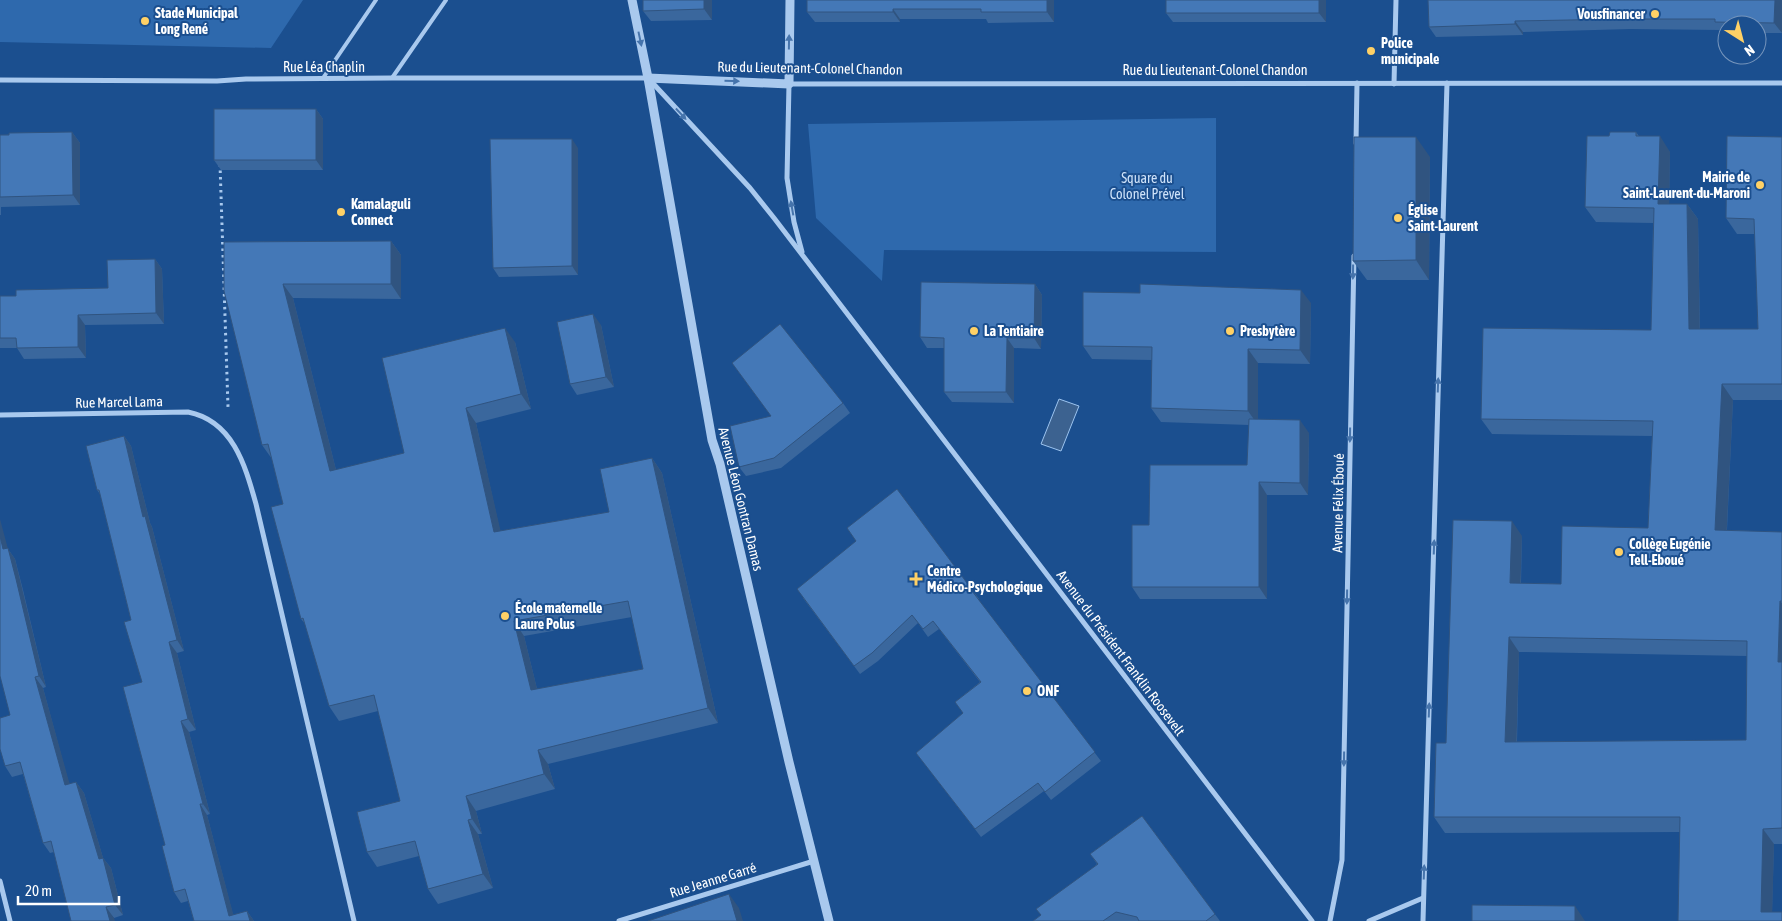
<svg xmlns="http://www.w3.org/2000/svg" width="1782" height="921" viewBox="0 0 1782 921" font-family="'Asap Condensed',sans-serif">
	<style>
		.green { fill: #2e69ad }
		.water { fill: #3c6290; stroke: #9cc4f0 }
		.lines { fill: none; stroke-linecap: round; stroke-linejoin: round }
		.path { stroke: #a9c9ee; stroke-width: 3; stroke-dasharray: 2.5 4; stroke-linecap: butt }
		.service { stroke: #a9c9ee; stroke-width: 4 }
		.minor { stroke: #a9c9ee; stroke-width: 5 }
		.tertiary { stroke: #a9c9ee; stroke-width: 9 }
		.wall { fill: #3a679d; fill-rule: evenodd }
		.shaded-wall { fill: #305480 }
		.building { fill: #4478b7; stroke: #305480; fill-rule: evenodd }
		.oneway { fill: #4674ac }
		.poi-dot { fill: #ffd166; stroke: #1b4f8f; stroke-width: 2 }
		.labels { text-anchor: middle; stroke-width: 4; stroke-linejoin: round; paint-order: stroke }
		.poi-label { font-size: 14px; font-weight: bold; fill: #fff; stroke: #1b4f8f; text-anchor: start }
		.street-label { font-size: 14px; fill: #fff; stroke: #1b4f8f }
		.park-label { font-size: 14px; fill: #cfe3fa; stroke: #1b4f8f }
	</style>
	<rect width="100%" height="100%" fill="#1b4f8f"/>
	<g class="green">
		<polygon points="0,0 303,0 271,48 0,42"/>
		<polygon points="1216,118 1216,252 884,250 882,281 816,218 808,124"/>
	</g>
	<polygon class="water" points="1059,399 1079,406 1061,451 1041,444"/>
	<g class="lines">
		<polyline class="path" points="220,164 228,407"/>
		<g class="service">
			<polyline points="323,78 376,0"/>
			<polyline points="392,78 446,0"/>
		</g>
		<g class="minor">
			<polyline points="0,80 217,81 246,79 392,78 648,78 750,188 774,218 1312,921"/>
			<polyline points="1394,84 1396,0"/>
			<polyline points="1356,143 1357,83"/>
			<polyline points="802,252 794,222 787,178 789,84 1782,83"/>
			<path d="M0,415L188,412C233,421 245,465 256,504L354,921"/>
			<polyline points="0,881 10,921"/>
			<polyline points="619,921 814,861"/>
			<polyline points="1330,921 1342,860 1354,256"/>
			<polyline points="1369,921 1423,898"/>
			<polyline points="1423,921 1447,83"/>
		</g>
		<g class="tertiary">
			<polyline points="632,0 648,78 712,440 720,464 789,762 829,921"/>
			<polyline points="648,78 789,84 790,0"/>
		</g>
	</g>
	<g class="wall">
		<polygon points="712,0 712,20 651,21 643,11"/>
		<polygon points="807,0 1054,0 1054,22 988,23 986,19 900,19 900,22 815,22 807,12"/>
		<polygon points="1166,0 1326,0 1326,22 1173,22 1166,13"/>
		<polygon points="1782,0 1782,33 1757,33 1757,25 1727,25 1727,33 1722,33 1720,30 1630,29 1523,32 1523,35 1436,37 1429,27"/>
		<polygon points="316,109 323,119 323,170 221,170 214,160"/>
		<polygon points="72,132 80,143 80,205 1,207 1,215 0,215 0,135"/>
		<path d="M1636,132L1639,136L1670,152L1669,204H1687L1698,219L1700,329H1758L1755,234H1737L1726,218L1782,137V400H1733L1727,530L1782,532V844H1774L1772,912L1782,921L1680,832L1445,833L1434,817L1446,743L1522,536L1521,583L1561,584L1648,528L1652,436L1492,434L1481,419L1651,330L1653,223L1596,222L1585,207ZM1519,652L1747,656L1746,740L1517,742Z"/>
		<polygon points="578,148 578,275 499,277 493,268"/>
		<polygon points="1430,157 1429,280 1367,280 1353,261"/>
		<path d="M391,241L401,255V299L293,298L336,470L404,453L515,342L531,409L476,423L500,531L609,512L652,458L662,473L718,723L548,764L555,789L476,811L482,834H478L493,888L438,904L428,889L419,856L377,867L367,852L400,801L378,711L339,721L329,706L306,625L301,619L283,504L272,459L262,445L224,242ZM632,617L643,669L537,689L524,636Z"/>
		<polygon points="155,259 162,269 164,324 85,325 86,358 24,359 17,348 0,348 0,296 16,296 108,288"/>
		<polygon points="1035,284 1042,295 1041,349 1014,348 1014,403 952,402 944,392 944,348 927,348 920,337"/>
		<polygon points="1311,303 1310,364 1258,363 1258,419 1309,433 1308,495 1267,495 1267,599 1140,599 1132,587 1149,525 1247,465 1249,425 1161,422 1151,408 1152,360 1092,359 1083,346"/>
		<polygon points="601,325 614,387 577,395 570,384"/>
		<polygon points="732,363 843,403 850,413 781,468 746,476 739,467 771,416"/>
		<polygon points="124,436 131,446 150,523 152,527 184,651 177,653 196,730 189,732 210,814 207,815 233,915 247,911 254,921 194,921 188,901 181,903 174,892 165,845 142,682 131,620 100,494 97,490"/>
		<polygon points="847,528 973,591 979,599 978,600 1101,761 1051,800 1044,791 981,837 916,753 963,713 955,702 980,682 939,629 928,637 918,623 878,661 860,674 803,598 856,541"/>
		<polygon points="8,549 15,559 23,590 46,687 43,688 69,784 76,782 84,793 103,858 111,868 123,915 114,918 54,852 50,853 43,843 23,774 12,777 5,766 10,715"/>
		<polygon points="1142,816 1220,921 1033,921 1041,915 1097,864 1090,854"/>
	</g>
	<g class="shaded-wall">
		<polygon points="704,0 712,0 712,20 704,9"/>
		<polygon points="1047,0 1054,0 1054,22 1047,12"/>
		<polygon points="1319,0 1326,0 1326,22 1319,13"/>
		<polygon points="1775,0 1782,0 1782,33 1774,23"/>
		<polygon points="893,9 900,19 900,22 893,12"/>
		<polygon points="1515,21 1523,32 1523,35 1515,24"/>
		<polygon points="316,109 323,119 323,170 316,160"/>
		<polygon points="72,132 80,143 80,205 73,195"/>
		<polygon points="1660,136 1670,152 1669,220 1658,204"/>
		<polygon points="1416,137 1430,157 1429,280 1416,260"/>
		<polygon points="572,139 578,148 578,275 572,266"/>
		<polygon points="1687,204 1698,219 1700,345 1689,329"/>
		<polygon points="391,241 401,255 401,299 391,284"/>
		<polygon points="155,259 162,269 164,324 156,313"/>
		<polygon points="283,284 293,298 340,486 330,471"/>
		<polygon points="1035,284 1042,295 1041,349 1034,338"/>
		<polygon points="1301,290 1311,303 1310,364 1300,350"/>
		<polygon points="593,314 601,325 614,387 606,377"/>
		<polygon points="78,315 85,325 86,358 78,347"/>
		<polygon points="505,328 515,342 531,409 521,394"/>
		<polygon points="1007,338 1014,348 1014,403 1006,392"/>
		<polygon points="1248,349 1258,363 1258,425 1248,411"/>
		<polygon points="1722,384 1733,400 1726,545 1715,530"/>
		<polygon points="466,408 476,423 504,546 494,532"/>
		<polygon points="1300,420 1309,433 1308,495 1300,483"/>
		<polygon points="124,436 131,446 150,523 152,527 184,651 177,640 143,517"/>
		<polygon points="652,458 662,473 718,723 708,708"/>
		<polygon points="1259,482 1267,495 1267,599 1259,587"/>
		<polygon points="0,519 8,549 15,559 46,687 39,676 3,549 0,536"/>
		<polygon points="1512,521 1522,536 1520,598 1510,583"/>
		<polygon points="1780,601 1782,603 1782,668 1778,662"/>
		<polygon points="514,621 524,636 541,705 531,690"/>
		<polygon points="1509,637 1519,652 1516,758 1505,742"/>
		<polygon points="169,642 177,653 196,730 188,719"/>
		<polygon points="35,677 43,688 73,796 65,785"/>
		<polygon points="181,721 189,732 210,814 203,804"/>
		<polygon points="538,750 548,764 555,789 544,774"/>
		<polygon points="76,782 84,793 106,868 103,858 111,868 123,915 115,905 99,859"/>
		<polygon points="466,796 476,811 482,834 472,819"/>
		<polygon points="200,804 207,815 235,921 229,916"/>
		<polygon points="468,820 478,834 493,888 483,874"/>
		<polygon points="1763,829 1774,844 1772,921 1761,912"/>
		<polygon points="729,894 739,908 743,921 737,921"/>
		<polygon points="1575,906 1585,921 1575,921"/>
		<polygon points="106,907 114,918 115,921 110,921"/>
		<polygon points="247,911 254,921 250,921"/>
	</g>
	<g class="building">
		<polygon points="643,0 704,0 704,9 643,11"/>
		<polygon points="807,0 1047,0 1047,12 981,12 981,9 893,9 893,12 807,12"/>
		<rect x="1166" y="0" width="153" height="13"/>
		<polygon points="1428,0 1775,0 1774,23 1715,22 1715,19 1623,19 1515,21 1515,24 1429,27"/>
		<rect x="214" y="109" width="102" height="51"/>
		<polygon points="72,132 73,195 0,197 0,135 9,135 9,133"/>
		<path d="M1610,132H1636V136H1660L1658,204H1687L1689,329H1758L1754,219L1726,218L1727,136L1782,137V384H1722L1715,530L1782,532V601H1780L1778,662H1782V828L1763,829L1761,912H1782V921H1678L1680,817H1434L1436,743H1446L1453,520L1512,521L1510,583L1561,584L1562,526L1648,528L1653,421L1481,419L1483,328L1651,330L1654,208L1585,207L1587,136H1609ZM1509,637L1747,641L1746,740L1505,742Z"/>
		<polygon points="1354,137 1416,137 1416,260 1353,261"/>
		<polygon points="490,139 572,139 572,266 493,268"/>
		<path d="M391,241V284H283L330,471L404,453L382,358L505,328L521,394L466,408L494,532L609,512L600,469L652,458L708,708L538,750L544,774L466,796L472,819L468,820L483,874L428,889L415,841L367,852L357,812L400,801L374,695L329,706L303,618L301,619L271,507L283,504L268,444L262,445L224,291V242ZM628,601L643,669L531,690L514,621Z"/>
		<polygon points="155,259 156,313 78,315 78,347 17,348 16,338 0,338 0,296 16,296 16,290 108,288 107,260"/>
		<polygon points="921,282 1035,284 1034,338 1007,338 1006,392 944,392 944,338 920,337"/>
		<polygon points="1140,284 1301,290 1300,350 1248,349 1248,411 1151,408 1152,347 1083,346 1083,292 1140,293"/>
		<polygon points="593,314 606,377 570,384 557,322"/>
		<polygon points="780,324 843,403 774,458 739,467 730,426 771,416 732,363"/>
		<polygon points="1249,419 1300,420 1300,483 1259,482 1259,587 1132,587 1132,525 1149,525 1150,465 1247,465"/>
		<polygon points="124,436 143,517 145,516 177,640 169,642 188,719 181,721 203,804 200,804 229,916 247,911 250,921 194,921 185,889 174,892 162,846 165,845 123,687 142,682 124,622 131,620 99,490 97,490 86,446"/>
		<polygon points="897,489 973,591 972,591 1095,752 1045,792 1038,783 975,829 916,753 963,713 955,702 981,682 933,621 923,629 912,615 872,653 854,666 797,589 856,541 847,528"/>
		<polygon points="0,536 3,549 8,548 16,579 39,676 35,677 65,785 76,782 99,859 103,858 115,905 106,907 110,921 71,921 51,841 43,843 20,762 5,766 0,749 0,718 10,715 0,676"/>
		<polygon points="1142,816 1215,914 1206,921 1139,921 1137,917 1116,912 1103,921 1033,921 1041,915 1036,909 1098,864 1090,854"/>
		<polygon points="729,894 737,921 648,921"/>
		<polygon points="1472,905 1575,906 1575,921 1472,921"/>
	</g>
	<defs><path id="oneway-solid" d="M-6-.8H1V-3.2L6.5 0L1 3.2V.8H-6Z" transform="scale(1.25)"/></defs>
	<g class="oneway">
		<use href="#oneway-solid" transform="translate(640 39) rotate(78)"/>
		<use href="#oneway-solid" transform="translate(789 42) rotate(-89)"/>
		<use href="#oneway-solid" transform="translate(732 81) rotate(2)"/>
		<use href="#oneway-solid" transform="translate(681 114) rotate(47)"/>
		<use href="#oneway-solid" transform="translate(792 208) rotate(-100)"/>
		<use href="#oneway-solid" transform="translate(1353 272) rotate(91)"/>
		<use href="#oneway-solid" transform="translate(1438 385) rotate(-88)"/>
		<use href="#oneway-solid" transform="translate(1350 435) rotate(91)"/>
		<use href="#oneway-solid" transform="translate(1434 547) rotate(-88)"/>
		<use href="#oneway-solid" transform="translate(1347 597) rotate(91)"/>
		<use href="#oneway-solid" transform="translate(1429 710) rotate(-88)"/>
		<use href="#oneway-solid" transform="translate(1344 759) rotate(91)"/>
		<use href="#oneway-solid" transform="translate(1424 872) rotate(-88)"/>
	</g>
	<g class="poi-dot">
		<circle cx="1655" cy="14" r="5"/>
		<circle cx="145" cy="21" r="5"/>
		<circle cx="1371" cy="51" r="5"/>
		<circle cx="1760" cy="185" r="5"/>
		<circle cx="341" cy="212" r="5"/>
		<circle cx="1398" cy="218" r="5"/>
		<circle cx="974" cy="331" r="5"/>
		<circle cx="1230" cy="331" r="5"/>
		<circle cx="1619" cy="552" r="5"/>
		<path d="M913.5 571.5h5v5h5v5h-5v5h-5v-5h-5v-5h5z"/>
		<circle cx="505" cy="616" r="5"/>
		<circle cx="1027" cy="691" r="5"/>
	</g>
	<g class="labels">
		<g class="poi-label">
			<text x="155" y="18">Stade Municipal<tspan x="155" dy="16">Long René</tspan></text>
			<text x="1645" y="19" text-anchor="end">Vousfinancer</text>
			<text x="1381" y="48">Police<tspan x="1381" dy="16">municipale</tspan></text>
			<text x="1750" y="182" text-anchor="end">Mairie de<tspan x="1750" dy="16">Saint-Laurent-du-Maroni</tspan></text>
			<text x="351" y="209">Kamalaguli<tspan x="351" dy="16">Connect</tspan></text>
			<text x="1408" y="215">Église<tspan x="1408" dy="16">Saint-Laurent</tspan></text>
			<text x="984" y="336">La Tentiaire</text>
			<text x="1240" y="336">Presbytère</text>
			<text x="1629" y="549">Collège Eugénie<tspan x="1629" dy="16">Tell-Eboué</tspan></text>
			<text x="927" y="576">Centre<tspan x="927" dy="16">Médico-Psychologique</tspan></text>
			<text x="515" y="613">École maternelle<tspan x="515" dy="16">Laure Polus</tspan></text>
			<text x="1037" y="696">ONF</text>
		</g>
		<g class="street-label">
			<text x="324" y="72">Rue Léa Chaplin</text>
			<text transform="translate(810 68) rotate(1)" y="5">Rue du Lieutenant-Colonel Chandon</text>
			<text x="1215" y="75">Rue du Lieutenant-Colonel Chandon</text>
			<text transform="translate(119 402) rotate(-1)" y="5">Rue Marcel Lama</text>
			<text transform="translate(741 499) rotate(76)" y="5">Avenue Léon Gontran Damas</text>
			<text transform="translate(1338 503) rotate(-89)" y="5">Avenue Félix Éboué</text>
			<text transform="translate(1121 653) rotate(53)" y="5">Avenue du Président Franklin Roosevelt</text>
			<text transform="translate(713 880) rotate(-17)" y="5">Rue Jeanne Garré</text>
		</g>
		<g class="park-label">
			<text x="1147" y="183">Square du<tspan x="1147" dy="16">Colonel Prével</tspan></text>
		</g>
	</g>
	<g transform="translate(1742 40) rotate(144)"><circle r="24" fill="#1b4f8f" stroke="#7695bc"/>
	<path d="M0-4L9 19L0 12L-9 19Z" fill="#ffd166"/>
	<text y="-8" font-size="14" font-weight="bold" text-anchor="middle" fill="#ffffff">N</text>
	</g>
	<path d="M18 896v8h101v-8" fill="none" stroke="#ffffff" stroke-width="2.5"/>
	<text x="25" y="896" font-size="15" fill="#ffffff" stroke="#1b4f8f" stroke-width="4" paint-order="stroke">20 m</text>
</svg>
